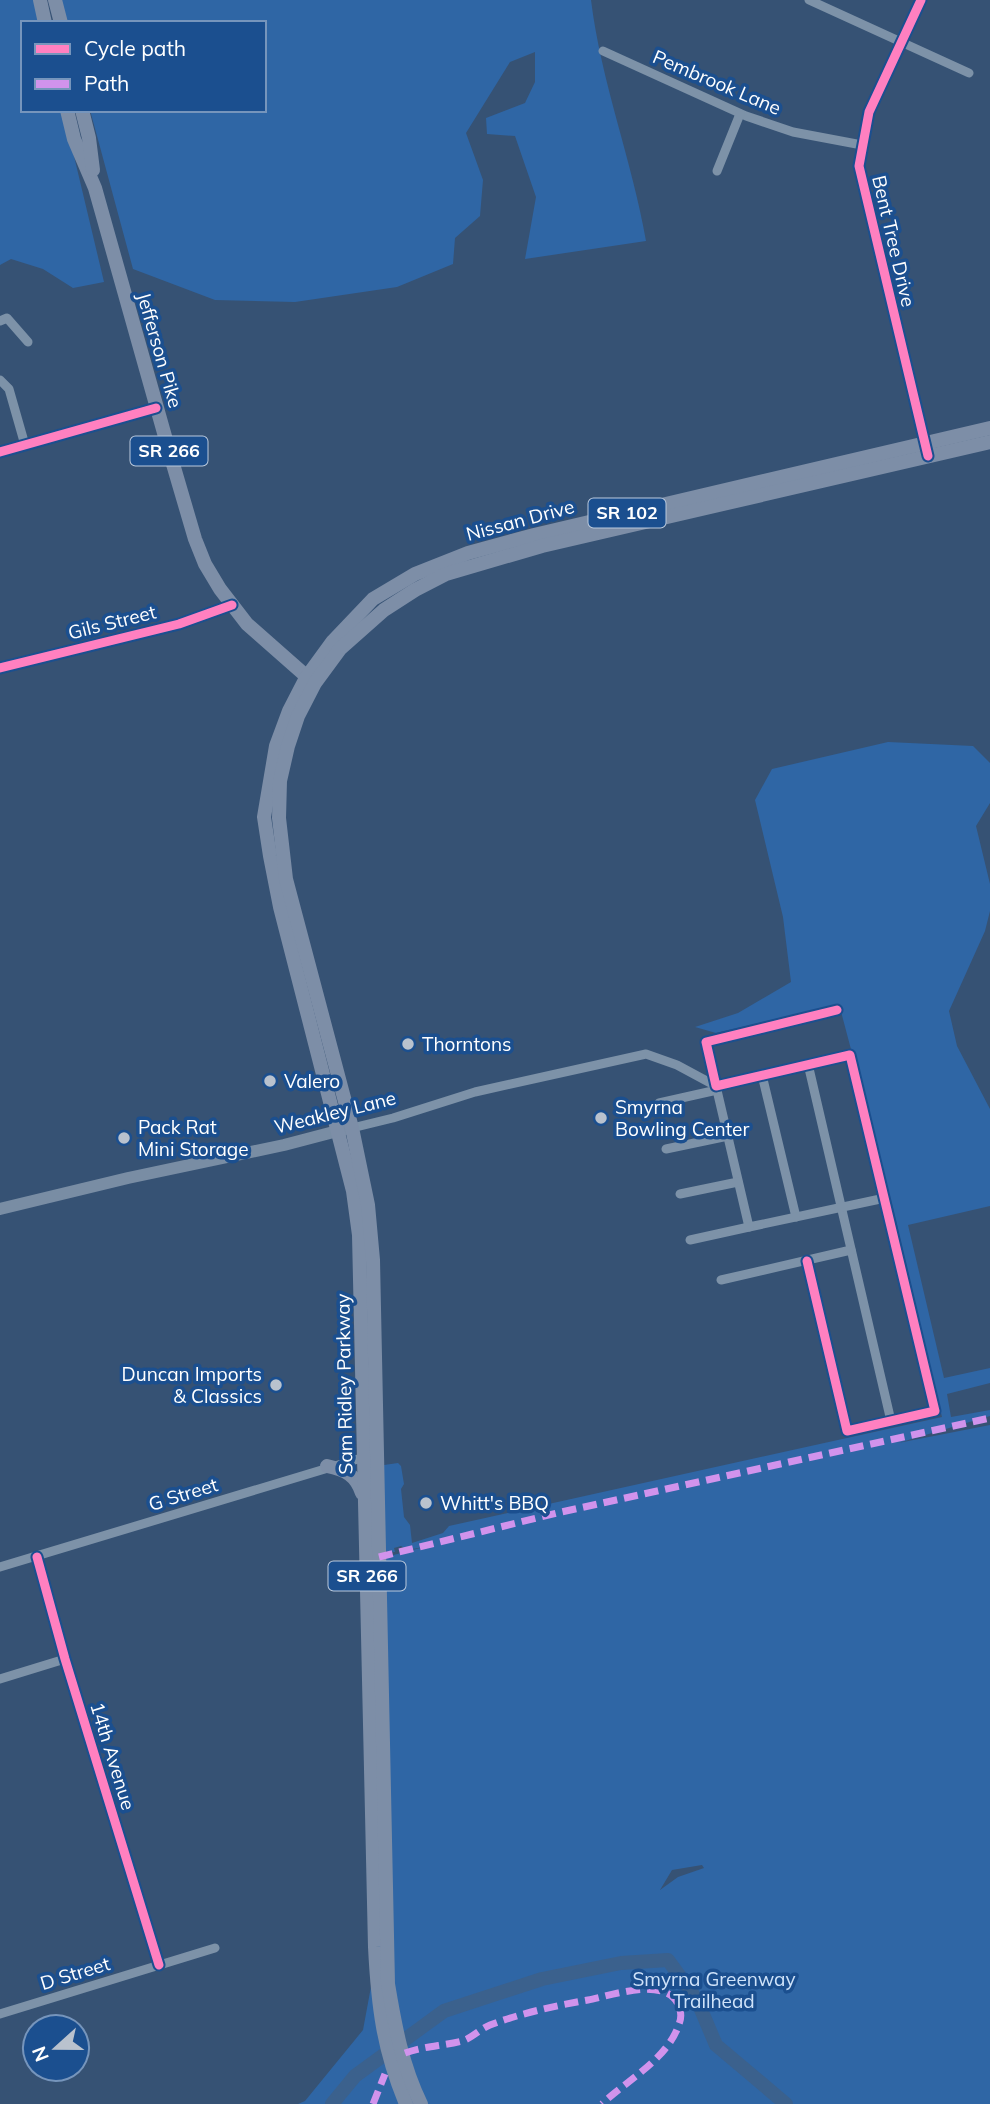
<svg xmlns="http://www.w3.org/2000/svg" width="990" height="2104" viewBox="0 0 990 2104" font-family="Mulish,sans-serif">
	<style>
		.green { fill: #2f66a5; fill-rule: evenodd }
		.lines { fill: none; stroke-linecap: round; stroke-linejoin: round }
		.river { stroke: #3b618d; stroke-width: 14 }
		.minor { stroke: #7d92a8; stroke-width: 9 }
		.secondary { stroke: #798da4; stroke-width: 12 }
		.primary { stroke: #7d8ea7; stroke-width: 14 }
		.quiet { stroke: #d193ec; stroke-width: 7; stroke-dasharray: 14 7; stroke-linecap: butt }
		.cycleway-casing { stroke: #1b4f8f; stroke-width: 13 }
		.cycleway { stroke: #ff80c0; stroke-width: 9 }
		.poi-dot { fill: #b9c2ce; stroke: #1b4f8f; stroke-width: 2.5 }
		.labels { text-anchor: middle; stroke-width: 7; stroke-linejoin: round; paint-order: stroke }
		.shield { fill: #1b4f8f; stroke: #bbcadd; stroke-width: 2 }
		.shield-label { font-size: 18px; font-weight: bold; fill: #fff }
		.street-label { font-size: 19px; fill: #fff; stroke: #1b4f8f }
		.poi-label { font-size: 19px; fill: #fff; stroke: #1b4f8f; text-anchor: start }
		.park-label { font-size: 19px; fill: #cfe3fa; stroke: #1b4f8f }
	</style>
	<rect width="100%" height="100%" fill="#365274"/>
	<g class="green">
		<polygon points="0,0 37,0 43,23 23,23 23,110 63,110 104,282 73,288 43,269 11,259 0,265"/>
		<path d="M61,0H591C601,82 632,160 646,241L525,259L536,197L515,136L487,134L486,118L525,103L535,82V52L510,62L466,133L483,180L480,216L455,238L453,264L397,287L295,302L215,300L133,269L90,110H264V23H67Z"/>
		<path d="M888,742L973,746L990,763V803L976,826L990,884V911L985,931L949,1011L957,1046L990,1109V1206L908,1225L944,1378L990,1368V1383L947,1394L951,1417L990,1410V1416L898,1443L990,1425V2104H298L305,2101L363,2030L380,1938L382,1558L424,1547L407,1550L401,1546L394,1548L395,1552L383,1551L384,1465L398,1463L401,1466L404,1484L401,1489L404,1517L410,1525L412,1543L443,1533L449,1526L942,1417L893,1208L839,1004L716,1033L695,1027L738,1013L791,982L783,917L755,800L772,769ZM702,1865L704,1868L678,1877L660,1890L672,1870Z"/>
	</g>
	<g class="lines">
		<polyline class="river" points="332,2104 355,2076 444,2011 542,1979 621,1963 668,1960 697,2000 716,2045 786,2104"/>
		<g class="minor">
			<polyline points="809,0 969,73"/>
			<polyline points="921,0 869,112 859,166 926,448"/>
			<polyline points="603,51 746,116 793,132 862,145"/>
			<polyline points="717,171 740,114"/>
			<polyline points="0,321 7,318 28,342"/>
			<polyline points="0,380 9,389 25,445"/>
			<polyline points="0,452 156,408"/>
			<polyline points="0,668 179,624 232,605"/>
			<polyline points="808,1064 891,1421"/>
			<polyline points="762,1075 796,1217"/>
			<polyline points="659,1103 717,1090"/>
			<polyline points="352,1128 393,1118 475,1092 646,1054 677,1065 716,1086 749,1227 885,1198"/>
			<polyline points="666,1149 728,1136"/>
			<polyline points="680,1194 738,1182"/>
			<polyline points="690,1240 749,1227"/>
			<polyline points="807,1261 847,1431 935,1411 850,1055 716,1086 706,1042 837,1010"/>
			<polyline points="721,1280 851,1250"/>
			<polyline points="37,1557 65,1659 159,1965"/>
			<polyline points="0,1567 368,1456"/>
			<polyline points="0,1679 65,1659"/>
			<polyline points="0,2014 215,1948"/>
		</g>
		<polyline class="secondary" points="0,1209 128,1178 284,1145 345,1129"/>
		<g class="primary">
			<polyline points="40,0 45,23"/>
			<polyline points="55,0 61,23"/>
			<polyline points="67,110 74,139 95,188 168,447 195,539 205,564 220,589 247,624 314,683"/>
			<polyline points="82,110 89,138 93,170"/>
			<path d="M327,1466C346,1470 356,1475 362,1493"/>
			<path d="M406,2104C383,2049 378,2006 375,1947L359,1235L353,1191L280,907L270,856L264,817L276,746L289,711L306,678L333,641L373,599L415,574L468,553L534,535L990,428"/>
			<path d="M421,2104C402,2065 395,2026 388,1984L373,1260L368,1205L352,1128L286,879L279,818L280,781L288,746L298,716L315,683L340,649L384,610L415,590L446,574L542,546L990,442"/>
		</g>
		<g class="quiet">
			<polyline points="379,1557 557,1513 990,1418"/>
			<path d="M405,2053C424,2046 443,2046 462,2041C472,2038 480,2029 490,2025C522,2013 554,2006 588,2000C610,1996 664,1976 678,2004C681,2011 682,2017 679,2024C668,2059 627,2080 602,2104"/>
			<polyline points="373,2104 385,2074"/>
		</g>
		<defs>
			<g id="cycleway">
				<polyline points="921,0 869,112 859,166 928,456"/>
				<polyline points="0,452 156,408"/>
				<polyline points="0,668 179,624 232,605"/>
				<polyline points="807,1261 847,1431 935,1411 850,1055 716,1086 706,1042 837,1010"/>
				<polyline points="37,1557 65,1659 159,1965"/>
			</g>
		</defs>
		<use href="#cycleway" class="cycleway-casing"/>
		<use href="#cycleway" class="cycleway"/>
	</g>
	<g class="poi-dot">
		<circle cx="408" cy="1044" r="7"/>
		<circle cx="270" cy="1081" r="7"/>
		<circle cx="601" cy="1118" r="7"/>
		<circle cx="124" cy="1138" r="7"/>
		<circle cx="276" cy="1385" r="7"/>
		<circle cx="426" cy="1503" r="7"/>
	</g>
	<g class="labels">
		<g class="shield">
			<rect x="130.5" y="436.5" width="77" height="29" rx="5"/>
			<rect x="588.5" y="498.5" width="77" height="29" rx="5"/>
			<rect x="328.5" y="1561.5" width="77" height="29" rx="5"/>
		</g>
		<g class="shield-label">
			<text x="169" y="457">SR 266</text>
			<text x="627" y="519">SR 102</text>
			<text x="367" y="1582">SR 266</text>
		</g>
		<g class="street-label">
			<text transform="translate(717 82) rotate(23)" y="7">Pembrook Lane</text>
			<text transform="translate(894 241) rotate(77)" y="7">Bent Tree Drive</text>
			<text transform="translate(160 350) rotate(74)" y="7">Jefferson Pike</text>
			<text transform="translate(520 520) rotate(-15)" y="7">Nissan Drive</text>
			<text transform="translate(112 622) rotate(-14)" y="7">Gils Street</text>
			<text transform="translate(335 1112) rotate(-14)" y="7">Weakley Lane</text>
			<text transform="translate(344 1384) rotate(-91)" y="7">Sam Ridley Parkway</text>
			<text transform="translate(183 1494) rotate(-17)" y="7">G Street</text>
			<text transform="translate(113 1756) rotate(73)" y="7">14th Avenue</text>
			<text transform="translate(75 1973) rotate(-17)" y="7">D Street</text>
		</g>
		<g class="poi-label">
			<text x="422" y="1051">Thorntons</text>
			<text x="284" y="1088">Valero</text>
			<text x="615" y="1114">Smyrna<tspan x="615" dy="22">Bowling Center</tspan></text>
			<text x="138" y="1134">Pack Rat<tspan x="138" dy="22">Mini Storage</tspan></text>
			<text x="262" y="1381" text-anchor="end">Duncan Imports<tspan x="262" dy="22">&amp; Classics</tspan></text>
			<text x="440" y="1510">Whitt's BBQ</text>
		</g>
		<g class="park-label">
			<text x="714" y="1986">Smyrna Greenway<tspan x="714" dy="22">Trailhead</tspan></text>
		</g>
	</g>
	<rect x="21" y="21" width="245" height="91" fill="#1b4f8f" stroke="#7695bc" stroke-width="2"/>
	<rect x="35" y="44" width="35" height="10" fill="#ff80c0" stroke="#7695bc" stroke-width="2"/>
	<text x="84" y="56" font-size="21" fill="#ffffff">Cycle path</text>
	<rect x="35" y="79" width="35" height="10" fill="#d193ec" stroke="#7695bc" stroke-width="2"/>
	<text x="84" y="91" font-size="21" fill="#ffffff">Path</text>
	<g transform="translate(56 2048) rotate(249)"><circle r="33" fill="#1b4f8f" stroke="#7695bc" stroke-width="2"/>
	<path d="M0-5L12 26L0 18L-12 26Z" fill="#b9c2ce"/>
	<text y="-10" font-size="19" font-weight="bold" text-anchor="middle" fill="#ffffff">N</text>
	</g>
</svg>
